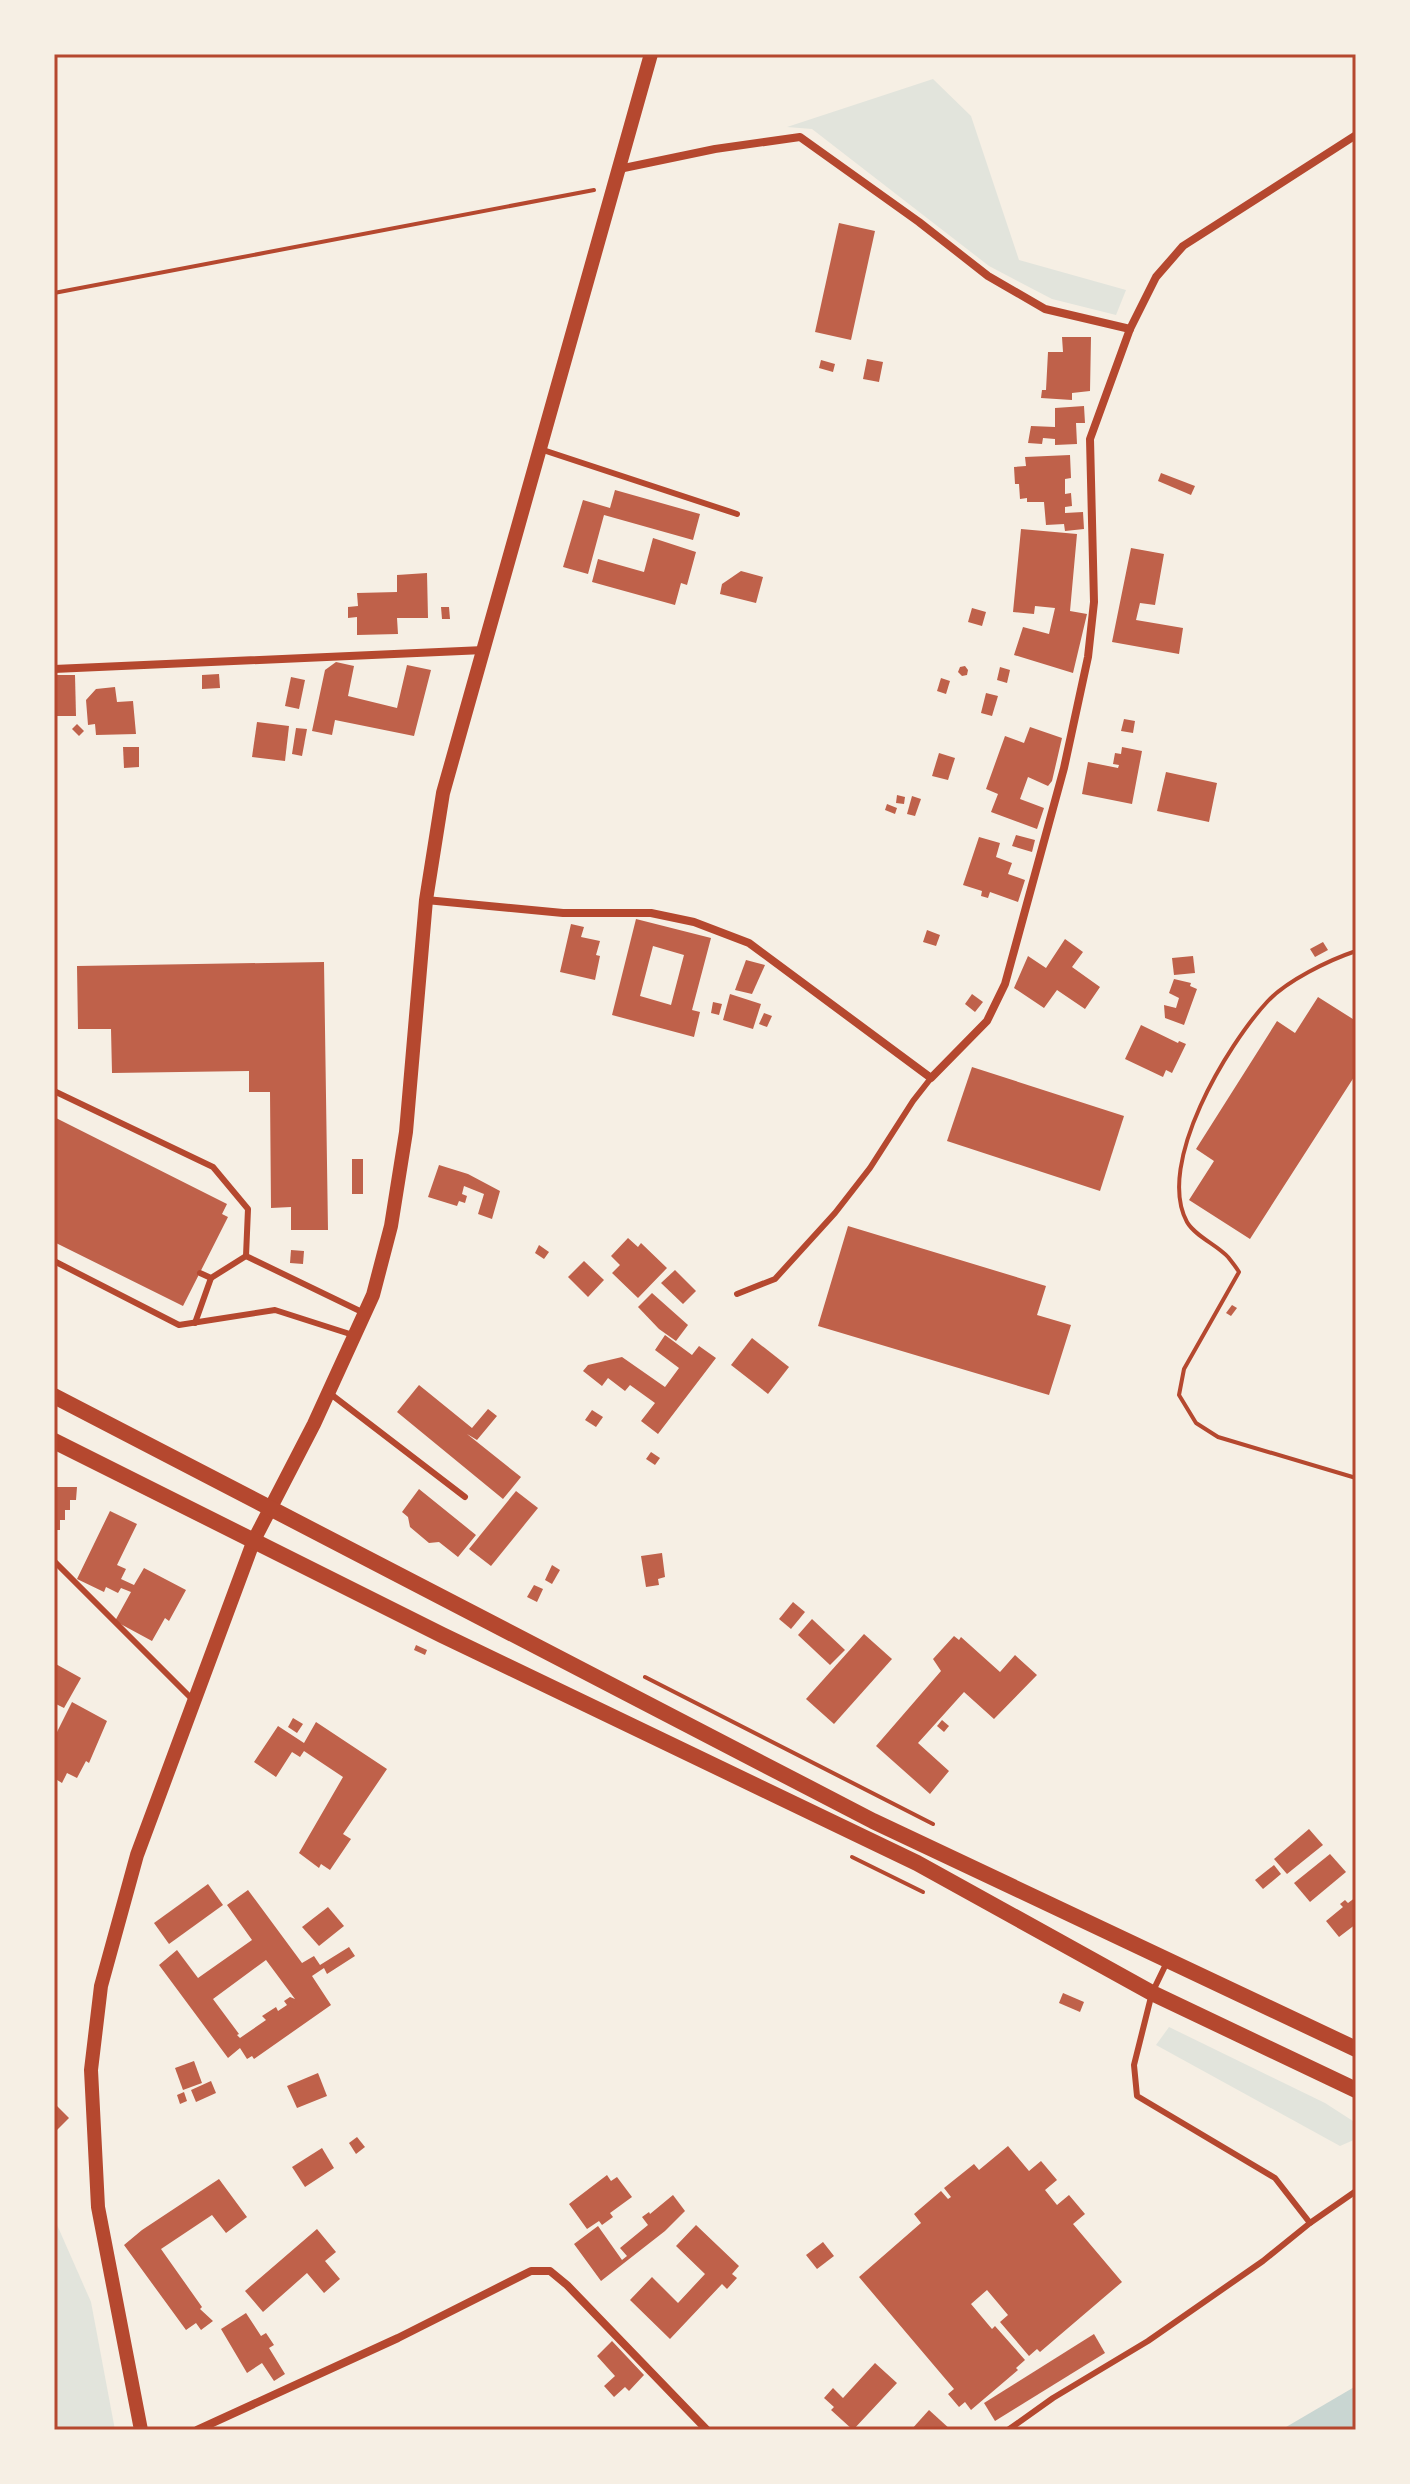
<svg xmlns="http://www.w3.org/2000/svg" width="1410" height="2484" viewBox="0 0 1410 2484" font-family="'Space Grotesk',sans-serif">
	<style>
		.green { fill: #e2e4dc }
		.water { fill: #c9d6d2 }
		.building { fill: #bf614a; fill-rule: evenodd }
		.lines { fill: none; stroke-linecap: round; stroke-linejoin: round }
		.path { stroke: #b5482f; stroke-width: 4 }
		.service { stroke: #b5482f; stroke-width: 6 }
		.minor { stroke: #b5482f; stroke-width: 8 }
		.tertiary { stroke: #b5482f; stroke-width: 14 }
		.secondary { stroke: #b5482f; stroke-width: 16 }
		.neatline { fill: none; stroke: #b5482f; stroke-width: 3 }
	</style>
	<rect width="100%" height="100%" fill="#f6efe4"/>
	<g class="green">
		<polygon points="933,79 971,116 1019,260 1126,290 1116,315 1052,299 989,266 812,129 787,127"/>
		<polygon points="1169,2027 1325,2103 1356,2123 1356,2139 1340,2146 1156,2045"/>
		<polygon points="54,2218 91,2302 115,2430 54,2430"/>
	</g>
	<polygon class="water" points="1356,2386 1356,2430 1281,2430"/>
	<g class="building">
		<polygon points="839,223 875,231 851,340 815,332"/>
		<polygon points="1062,337 1091,337 1090,391 1072,393 1072,400 1041,398 1042,390 1046,390 1048,352 1063,352"/>
		<polygon points="867,359 883,362 879,382 863,379"/>
		<polygon points="821,360 835,364 833,372 819,368"/>
		<polygon points="1084,406 1085,423 1076,423 1077,444 1055,445 1055,439 1043,438 1042,444 1028,443 1031,426 1055,427 1055,408"/>
		<polygon points="1070,455 1071,478 1065,479 1065,494 1071,493 1072,506 1065,507 1065,513 1083,512 1084,529 1065,531 1064,524 1046,525 1044,502 1027,502 1027,498 1020,499 1019,484 1015,484 1014,467 1026,466 1025,457"/>
		<polygon points="1161,473 1195,486 1191,495 1158,481"/>
		<polygon points="615,490 700,514 693,540 604,515 588,574 563,567 583,500 610,508"/>
		<polygon points="1021,529 1077,534 1070,611 1087,614 1073,673 1014,655 1023,627 1049,634 1055,608 1035,606 1034,614 1013,612"/>
		<polygon points="653,538 696,552 687,585 681,583 675,605 592,582 598,559 644,572"/>
		<polygon points="1131,548 1164,554 1155,605 1140,603 1136,620 1183,628 1179,654 1112,642"/>
		<polygon points="741,571 763,577 756,603 720,594 722,584"/>
		<polygon points="427,573 428,618 397,618 398,634 357,635 357,617 348,618 348,607 358,606 357,593 397,592 397,575"/>
		<polygon points="441,607 449,607 450,619 442,619"/>
		<polygon points="972,608 986,612 982,626 968,622"/>
		<polygon points="336,662 354,666 348,696 397,708 407,665 431,670 414,736 335,720 332,735 312,731 325,670"/>
		<polygon points="965,666 968,670 967,675 962,676 958,672 960,667"/>
		<polygon points="1000,667 1010,670 1007,683 997,680"/>
		<polygon points="219,674 220,688 202,689 202,675"/>
		<polygon points="54,675 75,675 76,716 54,716"/>
		<polygon points="291,677 305,680 299,709 285,706"/>
		<polygon points="941,678 950,681 946,694 937,691"/>
		<polygon points="115,687 117,702 133,701 136,734 96,735 95,724 88,725 86,700 96,689"/>
		<polygon points="986,693 998,696 992,716 981,713"/>
		<polygon points="1124,719 1135,721 1133,733 1121,731"/>
		<polygon points="257,722 289,726 285,761 252,757"/>
		<polygon points="77,724 84,731 79,736 72,729"/>
		<polygon points="1030,727 1062,738 1052,781 1048,786 1028,777 1020,799 1044,808 1037,829 991,812 998,794 986,789 1005,736 1024,743"/>
		<polygon points="296,728 307,729 302,756 292,754"/>
		<polygon points="123,747 139,747 139,767 124,768"/>
		<polygon points="1122,747 1142,751 1132,804 1082,794 1088,762 1118,768 1119,765 1113,764 1115,753 1121,754"/>
		<polygon points="939,753 955,758 948,780 932,776"/>
		<polygon points="1166,772 1217,783 1209,822 1157,811"/>
		<polygon points="897,795 905,797 904,804 896,803"/>
		<polygon points="912,796 921,799 915,816 907,814"/>
		<polygon points="887,804 897,808 895,814 885,810"/>
		<polygon points="1016,835 1035,840 1032,852 1012,846"/>
		<polygon points="979,837 1000,843 996,857 1012,863 1008,874 1025,880 1018,902 990,892 988,898 981,896 982,891 963,885"/>
		<path d="M636,919L711,938L692,1010L700,1012L694,1037L612,1015ZM653,946L684,955L671,1005L640,996Z"/>
		<polygon points="571,924 584,927 581,937 600,941 596,955 600,956 595,980 560,972"/>
		<polygon points="927,930 940,935 936,946 923,942"/>
		<polygon points="1065,939 1083,952 1072,967 1100,987 1085,1009 1057,990 1044,1008 1014,988 1028,956 1046,968"/>
		<polygon points="1323,942 1328,950 1315,957 1310,949"/>
		<polygon points="1193,956 1195,973 1174,975 1172,958"/>
		<polygon points="746,960 765,965 752,994 735,990"/>
		<polygon points="324,962 328,1230 291,1230 291,1207 271,1208 270,1092 249,1092 249,1071 112,1073 111,1029 78,1029 77,966"/>
		<polygon points="1174,979 1191,983 1190,986 1197,989 1184,1025 1165,1018 1164,1005 1176,1008 1179,998 1169,993"/>
		<polygon points="730,994 761,1004 753,1029 723,1020"/>
		<polygon points="972,994 983,1002 975,1012 965,1004"/>
		<polygon points="1318,997 1356,1021 1356,1074 1250,1239 1189,1200 1214,1161 1196,1149 1277,1021 1295,1033"/>
		<polygon points="713,1002 722,1004 719,1015 711,1013"/>
		<polygon points="764,1013 772,1016 767,1027 759,1024"/>
		<polygon points="1141,1025 1178,1043 1179,1041 1186,1044 1172,1073 1166,1070 1163,1077 1125,1059"/>
		<polygon points="972,1067 1124,1116 1100,1191 947,1141"/>
		<polygon points="54,1117 227,1204 222,1214 228,1217 183,1306 54,1242"/>
		<rect x="352" y="1159" width="11" height="35"/>
		<polygon points="439,1165 468,1174 500,1191 492,1219 478,1214 484,1194 464,1186 462,1194 467,1196 465,1203 459,1201 457,1206 428,1197"/>
		<polygon points="848,1226 1046,1286 1037,1315 1071,1325 1049,1395 818,1326"/>
		<polygon points="628,1238 638,1247 641,1243 667,1268 638,1298 612,1273 620,1265 611,1256"/>
		<polygon points="539,1245 549,1252 544,1259 535,1253"/>
		<polygon points="291,1250 304,1251 303,1264 290,1263"/>
		<polygon points="584,1261 604,1280 588,1297 568,1277"/>
		<polygon points="675,1270 696,1291 683,1304 661,1283"/>
		<polygon points="652,1293 688,1325 676,1341 659,1329 638,1307"/>
		<polygon points="1232,1305 1237,1308 1231,1316 1226,1313"/>
		<polygon points="665,1335 692,1355 699,1346 716,1358 658,1434 641,1421 655,1403 630,1385 625,1391 608,1378 602,1386 583,1371 588,1365 622,1357 665,1387 679,1368 655,1350"/>
		<polygon points="752,1338 789,1367 768,1394 731,1365"/>
		<polygon points="419,1385 472,1428 488,1409 497,1416 477,1440 467,1434 521,1477 503,1499 397,1412"/>
		<polygon points="592,1410 603,1417 596,1427 585,1420"/>
		<polygon points="651,1452 660,1458 655,1465 646,1459"/>
		<polygon points="57,1487 77,1487 76,1500 70,1500 70,1510 65,1510 65,1520 60,1520 60,1530 54,1530 54,1496 57,1496"/>
		<polygon points="419,1489 476,1535 458,1557 439,1542 429,1543 410,1527 408,1517 402,1512"/>
		<polygon points="516,1491 538,1508 491,1566 469,1549"/>
		<polygon points="110,1511 137,1524 117,1565 126,1569 121,1579 134,1585 144,1568 186,1590 169,1621 165,1618 152,1641 115,1621 131,1592 121,1588 118,1593 106,1587 104,1592 77,1579"/>
		<polygon points="662,1553 665,1577 658,1579 659,1585 646,1587 641,1556"/>
		<polygon points="552,1565 560,1570 552,1584 545,1580"/>
		<polygon points="534,1585 543,1589 537,1602 527,1597"/>
		<polygon points="793,1602 805,1612 791,1629 779,1619"/>
		<polygon points="812,1619 845,1650 830,1665 798,1635"/>
		<polygon points="864,1634 892,1659 834,1724 806,1699"/>
		<polygon points="954,1636 959,1640 961,1637 1000,1672 1015,1655 1037,1675 994,1719 964,1692 918,1743 949,1771 930,1794 876,1746 941,1671 933,1659"/>
		<polygon points="416,1645 427,1650 425,1655 414,1650"/>
		<polygon points="54,1663 81,1678 64,1708 54,1703"/>
		<polygon points="72,1702 107,1721 89,1763 86,1761 77,1778 67,1773 62,1783 54,1778 54,1738"/>
		<polygon points="293,1718 303,1724 297,1733 288,1727"/>
		<polygon points="942,1720 949,1726 944,1732 937,1726"/>
		<polygon points="316,1722 387,1769 343,1834 351,1839 330,1870 321,1864 319,1868 299,1853 343,1777 304,1751 300,1757 292,1752 276,1777 254,1762 278,1726 304,1743"/>
		<polygon points="1309,1829 1323,1845 1287,1874 1274,1859"/>
		<polygon points="1330,1854 1346,1872 1310,1902 1294,1883"/>
		<polygon points="1274,1865 1281,1874 1263,1889 1255,1880"/>
		<polygon points="208,1884 223,1905 169,1944 154,1923"/>
		<path d="M248,1890L302,1963L314,1956L320,1965L349,1947L355,1956L327,1974L324,1968L312,1976L331,2005L254,2059L252,2056L247,2059L240,2048L228,2058L159,1965L177,1950L198,1978L252,1940L227,1905ZM266,1960L295,1999L290,1997L284,2001L287,2005L278,2011L276,2007L262,2016L266,2020L240,2038L237,2035L239,2034L213,1999Z"/>
		<polygon points="1356,1897 1356,1924 1339,1937 1326,1921 1343,1907 1340,1904 1345,1900 1348,1903"/>
		<polygon points="328,1907 344,1926 319,1946 302,1927"/>
		<polygon points="1063,1993 1084,2002 1080,2012 1059,2003"/>
		<polygon points="194,2061 202,2083 183,2090 175,2068"/>
		<polygon points="318,2073 327,2096 297,2108 287,2086"/>
		<polygon points="211,2081 216,2093 196,2102 191,2090"/>
		<polygon points="184,2092 187,2101 180,2104 177,2095"/>
		<polygon points="54,2103 69,2118 54,2133"/>
		<polygon points="357,2137 365,2147 356,2154 349,2143"/>
		<polygon points="1008,2146 1029,2171 1041,2161 1057,2180 1045,2190 1057,2205 1069,2195 1085,2214 1073,2224 1122,2282 1040,2352 1037,2349 1029,2356 1000,2322 1008,2315 987,2290 971,2304 992,2329 995,2326 1025,2360 1016,2368 1018,2370 971,2410 965,2402 959,2407 948,2394 954,2389 859,2277 921,2223 914,2214 941,2191 948,2199 951,2197 944,2188 974,2164 979,2170"/>
		<polygon points="322,2148 334,2168 305,2187 292,2167"/>
		<polygon points="607,2175 611,2181 617,2177 632,2197 610,2213 613,2217 602,2225 599,2221 587,2229 569,2204"/>
		<polygon points="219,2179 247,2217 226,2233 212,2215 161,2249 202,2307 200,2309 213,2321 201,2330 196,2323 186,2330 124,2245 142,2230"/>
		<polygon points="673,2195 685,2211 665,2231 601,2281 574,2244 598,2226 622,2260 627,2256 620,2248 648,2225 642,2217 649,2212 650,2214"/>
		<polygon points="696,2225 739,2266 732,2274 737,2278 727,2289 722,2284 670,2339 630,2300 652,2277 678,2303 705,2274 676,2246"/>
		<polygon points="317,2229 336,2252 325,2261 340,2279 324,2293 307,2273 263,2312 245,2291"/>
		<polygon points="823,2242 834,2256 817,2269 806,2255"/>
		<polygon points="246,2313 261,2336 266,2333 274,2345 269,2348 285,2374 274,2381 262,2363 247,2373 221,2329"/>
		<polygon points="1094,2334 1105,2353 995,2421 984,2403"/>
		<polygon points="612,2341 644,2375 629,2391 625,2387 614,2397 604,2386 615,2376 597,2356"/>
		<polygon points="875,2363 897,2383 853,2430 831,2410 834,2407 824,2398 833,2388 843,2398"/>
		<polygon points="929,2410 951,2430 911,2430"/>
	</g>
	<g class="lines">
		<g class="path">
			<polyline points="54,293 594,190"/>
			<path d="M1356,951C1329,960 1286,981 1267,1002C1228,1044 1155,1164 1187,1222C1195,1236 1217,1245 1228,1257C1232,1262 1236,1267 1239,1272L1184,1369L1179,1395L1196,1423L1218,1437L1356,1478"/>
			<polyline points="645,1677 933,1824"/>
			<polyline points="852,1857 923,1892"/>
		</g>
		<g class="service">
			<polyline points="540,449 737,514"/>
			<polyline points="54,1091 213,1167 248,1209 246,1256 364,1313"/>
			<polyline points="54,1261 179,1325 275,1310 353,1335"/>
			<polyline points="200,1273 211,1278 246,1256"/>
			<polyline points="737,1294 775,1279 835,1213 870,1168 913,1101 931,1078"/>
			<polyline points="195,1323 211,1278"/>
			<polyline points="328,1392 465,1497"/>
			<polyline points="54,1561 193,1700"/>
			<polyline points="1167,1962 1152,1993 1134,2065 1137,2096 1275,2178 1310,2223"/>
			<polyline points="1008,2430 1053,2398 1148,2341 1263,2261 1310,2223 1356,2191"/>
		</g>
		<g class="minor">
			<polyline points="619,169 715,149 800,137 919,222 988,276 1045,309 1130,329"/>
			<polyline points="54,669 484,650"/>
			<polyline points="426,900 563,913 651,913 694,922 749,943 931,1078 987,1021 1005,984 1064,768 1088,657 1094,602 1090,439 1130,329 1156,277 1183,246 1356,135"/>
			<polyline points="197,2430 398,2338 531,2271 550,2271 567,2285 707,2430"/>
		</g>
		<polyline class="tertiary" points="141,2430 98,2207 91,2070 101,1986 137,1855 254,1540 314,1424 373,1295 391,1226 406,1132 426,900 443,793 651,54"/>
		<g class="secondary">
			<polyline points="54,1396 873,1821 1356,2049"/>
			<polyline points="54,1441 442,1635 917,1863 1152,1993 1356,2090"/>
		</g>
	</g>
	<rect width="1410" height="2484" fill="none" stroke="#f6efe4" stroke-width="112"/>
	<rect x="56" y="56" width="1298" height="2372" class="neatline"/>
</svg>
